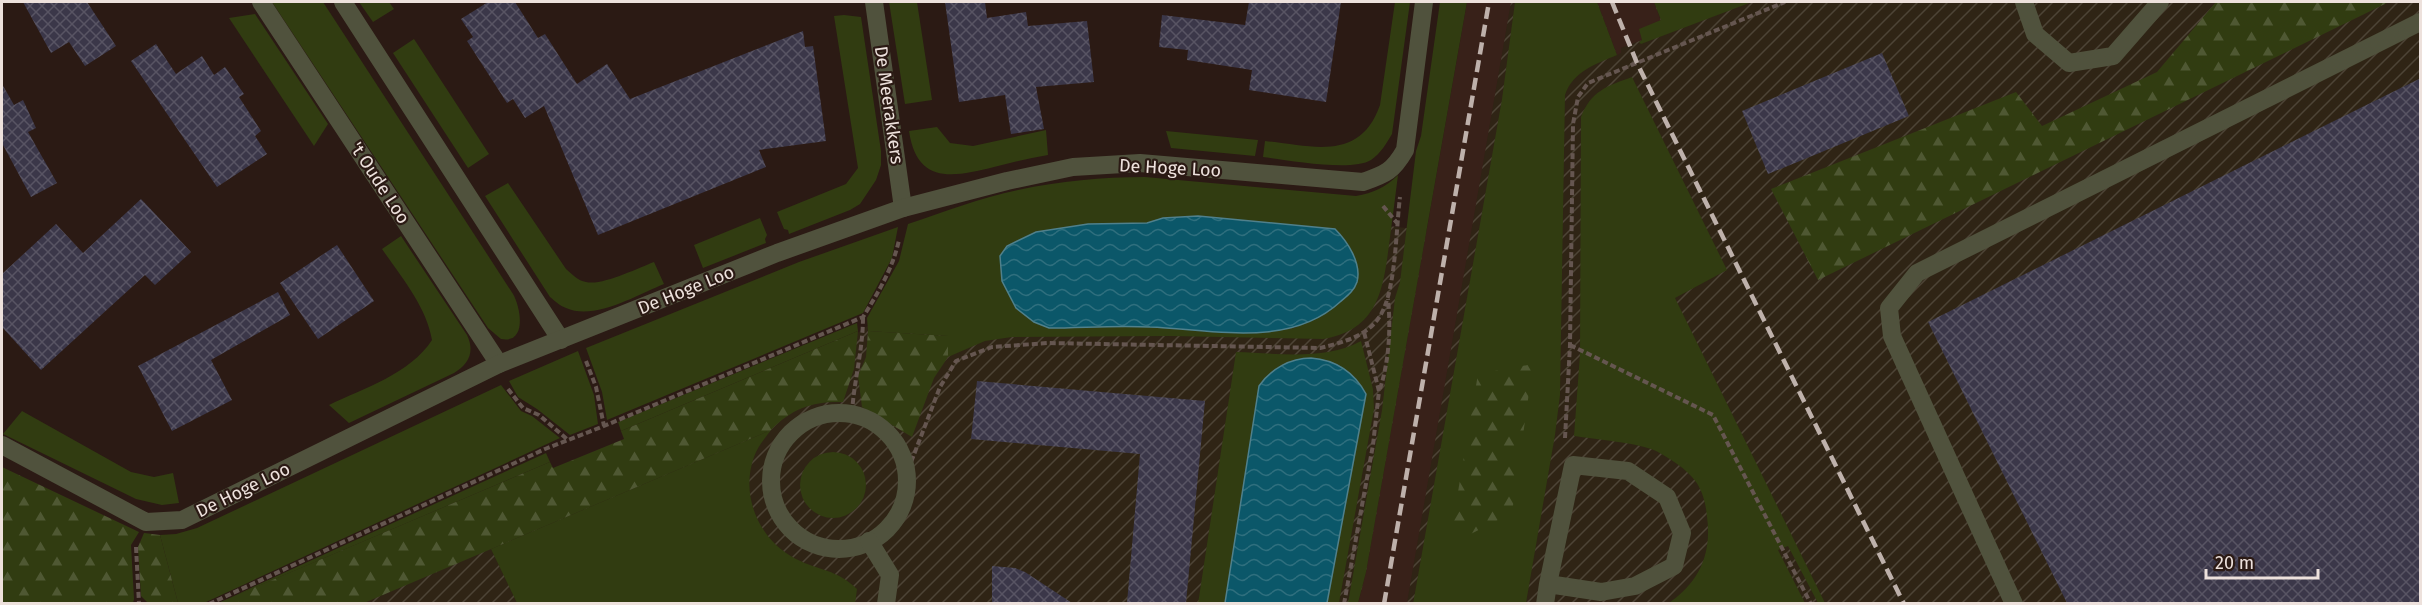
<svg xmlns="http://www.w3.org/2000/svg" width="2422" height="605" viewBox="0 0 2422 605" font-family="'Fira Sans',sans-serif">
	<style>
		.industrial { fill: url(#industrial-furrows) }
		.built { fill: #382119 }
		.grass { fill: #313c11; fill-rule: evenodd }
		.forest { fill: url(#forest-firs) }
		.water { fill: url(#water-waves); stroke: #4f808c; stroke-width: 1.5 }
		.building { fill: url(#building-cross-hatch) }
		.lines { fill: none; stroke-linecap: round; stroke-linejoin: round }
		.path { stroke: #655650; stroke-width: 4; stroke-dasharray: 6 3; stroke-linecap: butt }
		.minor { stroke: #50523d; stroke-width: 18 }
		.rail { stroke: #beb1ab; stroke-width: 4.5; stroke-dasharray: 12 6; stroke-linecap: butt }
		.labels { text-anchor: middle; stroke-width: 4.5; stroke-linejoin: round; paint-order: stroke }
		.street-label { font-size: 18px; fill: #ede1dc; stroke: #2b1a14 }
	</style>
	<defs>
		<pattern id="industrial-furrows" width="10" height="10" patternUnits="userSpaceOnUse" patternTransform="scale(1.5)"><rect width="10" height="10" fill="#2f2415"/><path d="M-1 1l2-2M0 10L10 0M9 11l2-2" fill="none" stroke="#4d4436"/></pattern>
		<pattern id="forest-firs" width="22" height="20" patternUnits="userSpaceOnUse" patternTransform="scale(1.5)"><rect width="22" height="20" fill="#313c11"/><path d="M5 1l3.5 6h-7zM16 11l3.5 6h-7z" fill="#4f5833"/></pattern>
		<pattern id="water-waves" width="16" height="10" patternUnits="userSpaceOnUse" patternTransform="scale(1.5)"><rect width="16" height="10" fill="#0b5769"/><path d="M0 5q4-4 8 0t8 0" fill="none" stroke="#2f6f7e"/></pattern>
		<pattern id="building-cross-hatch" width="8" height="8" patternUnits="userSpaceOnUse" patternTransform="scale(1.5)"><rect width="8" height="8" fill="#3b3749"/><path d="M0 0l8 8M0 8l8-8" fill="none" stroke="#585463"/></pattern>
	</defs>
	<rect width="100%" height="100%" fill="#2b1a14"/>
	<polygon class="industrial" points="1487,2 2420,2 2420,603 344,604 716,434 908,297 1154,197 1446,233"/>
	<g class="built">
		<polygon points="1467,2 1511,2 1407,603 1358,604 1366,572"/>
		<polygon points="1597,2 1654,2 1661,21 1642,40 1621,48 1621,53 1617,55"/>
	</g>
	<g class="grass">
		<path d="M272,2H323L513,294C521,308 527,344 501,339L488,328Z"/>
		<polygon points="359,2 389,2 394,9 373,22"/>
		<polygon points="889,2 917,2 932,100 905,104"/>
		<path d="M1395,2H1410L1392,134C1386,144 1381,153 1371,160C1352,172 1287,160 1263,157L1265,141C1313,146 1360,162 1380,105Z"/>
		<polygon points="1440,2 1467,2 1366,572 1358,603 1348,603 1382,410 1395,298 1400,282 1416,151 1421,136"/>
		<path d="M1515,2H1597L1617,55C1596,64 1573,71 1565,95L1560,395L1555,435L1526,603L1413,604L1502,99Z"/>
		<polygon points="1654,2 1752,2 1641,44 1639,42 1642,40 1639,29 1661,20"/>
		<polygon points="255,14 328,124 314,146 229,18"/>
		<polygon points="844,15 861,17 881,151 881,165 876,180 860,204 850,210 789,234 788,230 784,229 777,212 846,184 858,168 834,16"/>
		<polygon points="414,39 489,154 468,168 393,53"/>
		<path d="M1632,77L1727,270L1675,298L1825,603H1818L1788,546L1778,550L1805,603L1718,604L1717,602L1713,604L1669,603C1699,582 1712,554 1707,517C1706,505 1703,492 1696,482C1687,469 1669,458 1656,451C1640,443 1593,439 1574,436L1580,354L1581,117C1591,91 1607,86 1632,77Z"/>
		<path d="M937,127L950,143L973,146L1046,130L1048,155C1030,158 1012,162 994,167C953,177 917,185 909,131Z"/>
		<polygon points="1166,131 1258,140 1255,156 1171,148"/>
		<path d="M1398,175C1395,199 1392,222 1389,245C1383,292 1377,330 1323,339L1170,336L1012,337L985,341L948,357V336L868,331L867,318L899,261L908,224C944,212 980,198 1018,190C1060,181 1102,177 1145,177L1356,196C1373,193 1386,187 1398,175ZM1198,216L1335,229L1342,236L1330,311L1294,328L1252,333L1149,326L1049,328L1088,224L1147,223L1163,218Z"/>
		<path d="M508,183L566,269C572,274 578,281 586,282C602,286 638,268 654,262L664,284C637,295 594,321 566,308C560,306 555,301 550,297L485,196Z"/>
		<polygon points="760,218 767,235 765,239 766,243 703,268 694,245"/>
		<polygon points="898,227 892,258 863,313 607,420 602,392 586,348 799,262"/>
		<path d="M401,236L467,335C475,352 469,364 454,373L349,423L329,405C364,388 410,374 432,340C426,306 402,278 382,249Z"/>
		<polygon points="857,323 858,331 621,431 618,422"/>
		<path d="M1361,341L1373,389L1374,409L1339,603L1198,604L1236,352C1277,353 1324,361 1361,341Z"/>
		<polygon points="578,351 594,395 598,424 570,435 537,409 518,397 509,381"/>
		<polygon points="501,385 521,411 532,416 560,438 204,603 178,603 160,535 176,534 197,528"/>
		<polygon points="22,411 131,472 154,477 173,473 179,503 162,505 136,499 3,434"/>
		<path d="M771,430C765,438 758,446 754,457C740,496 759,540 796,559C820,571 836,569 857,589L855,604L517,603L491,549Z"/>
		<circle cx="833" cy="485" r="33"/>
		<polygon points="546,453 550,462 228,599 255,586"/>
	</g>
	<g class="forest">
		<polygon points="2216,2 2389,2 1818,280 1771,189 2016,92 2042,126 2157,72"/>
		<path d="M858,331L854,369L843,402C814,401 792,408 771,430L364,603H218L550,462L553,468L624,439L621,431Z"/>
		<polygon points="868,331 948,336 948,357 934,378 912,437 862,407 858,376 866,357"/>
		<polygon points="1533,364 1512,513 1449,545 1478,374"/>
		<polygon points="2,467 139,532 131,545 134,599 133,603 2,603"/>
		<polygon points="144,533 160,535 178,603 148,603 141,596 138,547"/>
	</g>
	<g class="water">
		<path d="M1198,216L1335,229C1347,241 1362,263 1357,282C1354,291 1347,296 1340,302C1289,349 1211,329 1150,327C1116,325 1082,328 1049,328L1034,322L1016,308L1002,281L1000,256L1007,246L1036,232L1088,224L1147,223L1163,218Z"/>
		<path d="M1311,358C1337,360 1354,372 1366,394L1327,603H1225L1259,386C1271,369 1290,358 1311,358Z"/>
	</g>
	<g class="building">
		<polygon points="23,2 87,2 116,46 85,66 69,42 51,53"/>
		<polygon points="488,2 515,2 538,38 545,34 577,84 607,64 630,99 803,31 805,47 813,46 826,141 759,150 766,167 598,235 544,106 525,118 513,99 507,103 467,41 473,37 461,19"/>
		<polygon points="945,2 985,2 987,18 1026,12 1028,26 1087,21 1094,82 1036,87 1044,129 1011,134 1005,95 959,102"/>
		<polygon points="1249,2 1341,2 1326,102 1249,90 1252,70 1187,60 1188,50 1159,47 1162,15 1245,25"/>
		<polygon points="156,44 176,74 202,56 214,75 225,67 244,94 239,97 261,131 255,136 267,154 217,187 131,61"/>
		<polygon points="1882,53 1909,116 1768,174 1742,111"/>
		<polygon points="2421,78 2421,603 2067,603 1928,322"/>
		<polygon points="2,84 14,105 23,100 36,128 28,132 57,183 31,197 3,145 2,146"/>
		<polygon points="141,199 191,252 155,285 145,275 41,370 2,327 2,274 56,224 83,253"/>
		<polygon points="337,245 374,301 318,339 280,283"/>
		<polygon points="278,292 290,315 211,360 232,400 172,431 138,366"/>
		<polygon points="977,381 1205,401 1186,603 1127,603 1140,454 971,439"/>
		<polygon points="992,566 1015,568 1025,572 1072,603 992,603"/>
	</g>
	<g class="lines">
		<g class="path">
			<polyline points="1383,206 1397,223"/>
			<polyline points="1570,345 1713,415 1811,604"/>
			<polyline points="586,361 596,387 604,426"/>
			<polyline points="508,389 523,408 539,415 568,440"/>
			<path d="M1380,389C1389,361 1391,329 1388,299"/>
			<path d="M852,413C854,380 863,350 863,317"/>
			<polyline points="1565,438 1570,345 1573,124 1578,97 1588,83 1785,2"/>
			<path d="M908,470L940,387L956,361L992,347L1048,343L1320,348C1341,343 1368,336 1380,316C1396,291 1396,228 1400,197"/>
			<polyline points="136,547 139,604"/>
			<path d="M209,604L545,449L604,426L863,317C878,293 893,268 899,240"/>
			<polyline points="1344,604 1373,445 1379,391 1364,332"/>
		</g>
		<g class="minor">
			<polyline points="261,2 499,364"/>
			<polyline points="343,2 561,340"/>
			<polyline points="874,2 903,208"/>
			<polyline points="2024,2 2035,34 2069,63 2113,56 2160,2"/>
			<circle cx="839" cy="481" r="68"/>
			<path d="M2,445L146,522L182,520L499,364L777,253L903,208L1007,181L1073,167L1140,163L1363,182C1386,174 1393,171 1405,150L1424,2"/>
			<polyline points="869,541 890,575 886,604"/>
			<polyline points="1545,604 1548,584 1573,465 1628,471 1667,497 1682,533 1674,566 1635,586 1601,592 1548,584"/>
			<polyline points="2014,604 1892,336 1889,308 1917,273 2420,22"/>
		</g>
		<g class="rail">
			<polyline points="1612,2 1637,63 1904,604"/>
			<polyline points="1384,604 1489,2"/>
		</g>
	</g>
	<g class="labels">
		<g class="street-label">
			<text transform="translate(889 105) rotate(82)" y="6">De Meerakkers</text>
			<text transform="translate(1170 168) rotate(3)" y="6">De Hoge Loo</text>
			<text transform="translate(380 183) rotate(57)" y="6">'t Oude Loo</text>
			<text transform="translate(686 290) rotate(-22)" y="6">De Hoge Loo</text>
			<text transform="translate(243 490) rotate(-26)" y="6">De Hoge Loo</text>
		</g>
	</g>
	<rect width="2422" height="605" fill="none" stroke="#ede1dc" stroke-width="6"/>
	<path d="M2206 569v9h112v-9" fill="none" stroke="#ede1dc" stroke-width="3"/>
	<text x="2215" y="569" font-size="18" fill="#ede1dc" stroke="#2b1a14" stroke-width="4.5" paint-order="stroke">20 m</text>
</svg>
